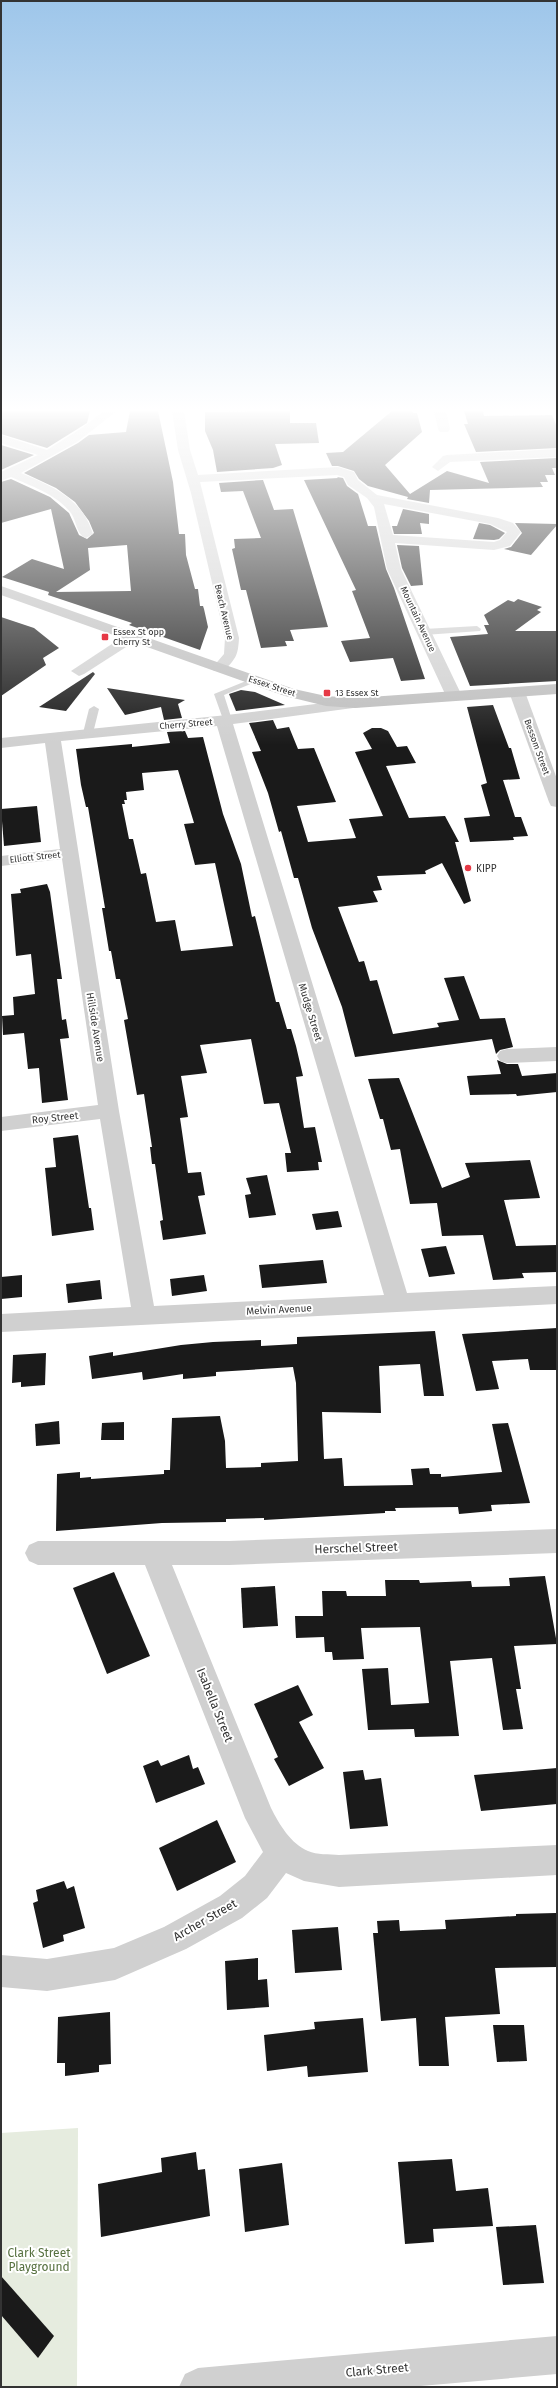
<svg xmlns="http://www.w3.org/2000/svg" width="558" height="2388" viewBox="0 0 558 2388" font-family="'Fira Sans',sans-serif">
	<style>
		.green { fill: #e6ecdf }
		.building { fill: #1a1a1a; fill-rule: evenodd }
		.lines { fill: none; stroke-linecap: round; stroke-linejoin: round }
		.service { fill: #d0d0d0; fill-rule: evenodd }
		.minor { fill: #d0d0d0; fill-rule: evenodd }
		.secondary { fill: #bdbdbd; fill-rule: evenodd }
		.poi-dot { fill: #e63946; stroke: #fff; stroke-width: 1.5 }
		.labels { text-anchor: middle; stroke-width: 4; stroke-linejoin: round; paint-order: stroke }
		.far-street-label { font-size: 9px; fill: #333; stroke: #fff }
		.far-poi-label { font-size: 9px; fill: #333; stroke: #fff; text-anchor: start }
		.poi-label { font-size: 10px; fill: #333; stroke: #fff; text-anchor: start }
		.street-label { font-size: 10px; fill: #333; stroke: #fff }
		.near-street-label { font-size: 12px; fill: #333; stroke: #fff }
		.near-park-label { font-size: 12px; fill: #56703f; stroke: #fff }
	</style>
	<rect width="100%" height="100%" fill="#fff"/>
	<polygon class="green" points="78,2128 77,2387 1,2387 1,2133"/>
	<g class="building">
		<polygon points="1,411 90,411 87,423 47,448 1,434"/>
		<path d="M130,411H158L173,482L179,534H185L186,555L195,589H198L200,606H203L204,609L208,627L200,650L129,625L132,623L48,595L49,592L2,577L32,559L64,569L51,509L1,523V482L11,479L50,497L69,513L79,535L87,539L94,533L89,521L75,502L56,488L24,473L78,443L89,435L126,432ZM127,545L131,591L56,592L90,570L88,548Z"/>
		<polygon points="290,411 290,423 316,423 319,443 275,444 282,465 273,468 217,472 213,450 205,431 205,412"/>
		<polygon points="392,411 412,411 413,413 417,413 422,432 385,465 410,494 447,471 489,483 480,462 557,458 557,468 552,468 555,475 545,475 548,482 540,482 543,487 430,490 429,503 407,499 408,497 368,486 359,479 354,471 338,466 332,466 326,453 343,452"/>
		<polygon points="464,411 483,411 484,416 552,415 557,427 557,448 476,452 464,424 468,424"/>
		<polygon points="1,445 34,455 1,470"/>
		<polygon points="337,477 343,478 347,486 358,494 368,526 376,526 386,569 394,588 425,679 401,681 393,658 350,662 341,641 370,638 352,591 356,590 304,480 338,478"/>
		<polygon points="263,480 274,510 293,509 328,627 290,630 294,641 285,641 287,646 261,648 246,590 241,590 232,549 235,548 234,539 261,538 243,491 221,492 219,483"/>
		<polygon points="403,509 429,514 429,524 420,523 422,534 394,534 392,526 397,526"/>
		<polygon points="479,523 490,525 505,533 499,539 494,540 473,539"/>
		<polygon points="515,523 557,524 557,525 531,555 504,549 511,547 522,533"/>
		<polygon points="397,545 419,546 423,585 411,586 402,568"/>
		<polygon points="518,599 542,607 537,610 541,612 515,631 557,631 557,681 470,686 450,637 488,634 484,625 489,625 484,615 508,600 514,602"/>
		<polygon points="1,617 34,628 59,648 43,658 46,665 1,696"/>
		<polygon points="93,672 95,674 66,711 39,707"/>
		<polygon points="107,688 185,700 178,704 182,718 164,720 161,707 125,715"/>
		<polygon points="241,690 255,692 285,705 236,711 229,694"/>
		<polygon points="493,705 509,748 511,748 520,779 503,780 515,817 521,817 528,836 513,837 514,840 470,842 464,818 490,816 481,785 487,783 467,707"/>
		<polygon points="273,720 277,729 289,727 298,749 314,748 336,802 297,806 308,842 356,838 349,819 383,816 355,752 372,749 363,733 372,728 381,728 388,731 397,747 407,746 416,763 386,766 409,818 445,816 459,842 455,842 471,901 464,904 442,863 425,871 426,874 377,876 382,890 373,891 378,902 338,907 359,962 364,961 370,981 377,980 393,1034 439,1027 437,1023 459,1020 444,978 464,976 480,1019 505,1018 513,1047 500,1050 496,1054 492,1039 355,1057 342,1007 312,928 298,878 294,878 281,831 279,832 268,793 252,752 261,751 249,723"/>
		<path d="M185,731L188,738L203,737L223,814L241,864L252,917L255,916L276,1002H279L287,1029H291L296,1046L303,1076L296,1077L304,1128L315,1127L322,1162H318L319,1170L287,1172L285,1153H291L279,1103L264,1104L251,1039L200,1045L207,1073L181,1076L188,1117L180,1118L188,1173L201,1172L205,1195L198,1196L206,1234L163,1240L160,1221L163,1220L155,1164H152L150,1147H152L144,1094L137,1095L124,1020L128,1019L120,979H116L111,951H109L102,908H105L88,807H86L81,785L76,749L132,744V747L170,743L167,732ZM178,770L194,823L184,824L195,865L215,863L233,946L181,951L175,920L156,922L146,873L141,874L133,839H129L122,804H125L124,800H127L126,792L144,790L142,773Z"/>
		<polygon points="37,806 41,842 4,846 1,809"/>
		<polygon points="47,884 50,892 62,979 57,979 62,1020 66,1019 69,1038 60,1039 68,1100 42,1103 39,1068 28,1069 24,1033 3,1035 2,1016 14,1015 13,997 35,994 31,954 16,956 11,894 21,893 20,889"/>
		<polygon points="497,1060 507,1064 518,1064 522,1076 557,1073 557,1092 517,1096 516,1094 470,1095 467,1076 501,1074"/>
		<polygon points="399,1078 442,1188 470,1177 465,1163 530,1160 540,1198 504,1200 516,1246 557,1245 557,1272 522,1273 524,1278 493,1280 483,1235 442,1236 437,1203 410,1204 400,1149 391,1150 383,1119 380,1119 368,1079"/>
		<polygon points="78,1135 89,1208 91,1208 94,1230 52,1236 45,1168 56,1167 53,1138"/>
		<polygon points="267,1175 276,1215 249,1218 245,1195 251,1194 246,1178"/>
		<polygon points="338,1211 342,1227 316,1230 312,1214"/>
		<polygon points="446,1246 455,1274 429,1277 421,1249"/>
		<polygon points="323,1260 327,1283 262,1288 259,1265"/>
		<polygon points="22,1275 22,1297 1,1299 1,1277"/>
		<polygon points="204,1275 207,1291 172,1296 170,1279"/>
		<polygon points="100,1280 102,1299 68,1303 66,1284"/>
		<polygon points="557,1328 557,1370 530,1370 528,1359 492,1361 499,1389 476,1391 462,1334"/>
		<polygon points="435,1331 444,1396 424,1396 420,1364 379,1366 381,1413 322,1412 324,1459 342,1458 344,1486 413,1485 411,1469 429,1468 430,1474 441,1474 441,1477 502,1472 492,1424 508,1423 530,1503 491,1505 492,1511 459,1514 458,1507 395,1508 396,1511 385,1511 385,1513 264,1520 264,1518 226,1519 226,1522 162,1523 56,1531 57,1474 80,1472 80,1478 91,1477 91,1479 164,1474 164,1470 170,1470 172,1418 220,1416 225,1441 226,1468 261,1467 261,1463 298,1461 296,1383 293,1367 216,1372 216,1376 183,1379 183,1374 143,1380 142,1372 92,1379 89,1356 113,1352 113,1356 181,1345 213,1342 261,1340 261,1346 297,1344 297,1337"/>
		<polygon points="46,1353 45,1385 21,1387 21,1382 12,1383 13,1355"/>
		<polygon points="59,1421 60,1444 36,1446 35,1424"/>
		<polygon points="124,1422 124,1440 101,1440 102,1423"/>
		<polygon points="114,1572 150,1656 107,1674 73,1588"/>
		<polygon points="545,1576 557,1644 514,1646 521,1689 516,1689 523,1729 503,1730 492,1658 450,1661 459,1736 415,1737 414,1729 368,1730 362,1669 388,1668 391,1705 429,1703 420,1627 361,1628 364,1659 333,1660 332,1652 325,1652 324,1637 296,1638 295,1616 323,1616 322,1591 346,1591 347,1596 386,1596 385,1580 419,1580 420,1583 471,1581 472,1587 510,1586 509,1578"/>
		<polygon points="275,1586 278,1626 243,1628 241,1588"/>
		<polygon points="298,1685 313,1715 299,1722 324,1768 289,1786 274,1759 278,1757 254,1704"/>
		<polygon points="189,1755 193,1769 198,1767 205,1784 156,1803 143,1766 158,1760 161,1766"/>
		<polygon points="557,1768 557,1804 481,1811 474,1775"/>
		<polygon points="363,1770 365,1780 381,1778 388,1826 350,1829 343,1772"/>
		<polygon points="217,1820 236,1862 177,1891 159,1848"/>
		<polygon points="64,1881 67,1889 74,1886 85,1928 63,1935 64,1941 43,1948 33,1903 38,1901 36,1890"/>
		<polygon points="556,1913 557,1967 495,1968 500,2014 445,2017 449,2066 419,2066 416,2018 381,2021 373,1933 378,1933 377,1921 399,1920 400,1931 446,1929 445,1920 516,1916 516,1914"/>
		<polygon points="338,1927 342,1970 295,1973 292,1930"/>
		<polygon points="258,1958 258,1980 267,1979 269,2007 227,2010 225,1961"/>
		<polygon points="110,2012 111,2064 99,2065 99,2072 65,2076 65,2063 57,2063 58,2017"/>
		<polygon points="363,2018 368,2072 308,2077 307,2066 267,2071 264,2035 315,2029 314,2022"/>
		<polygon points="493,2025 524,2025 527,2061 497,2062"/>
		<polygon points="196,2152 198,2170 205,2169 210,2216 101,2237 98,2184 162,2172 161,2158"/>
		<polygon points="452,2159 456,2191 488,2188 493,2226 433,2229 434,2242 405,2244 398,2162"/>
		<polygon points="282,2163 289,2225 245,2232 239,2169"/>
		<polygon points="536,2225 544,2283 503,2285 496,2227"/>
		<polygon points="1,2276 54,2336 38,2358 1,2315"/>
	</g>
	<g class="lines">
		<g class="service">
			<polygon points="477,626 481,629 480,631 424,635 420,632 424,629"/>
			<polygon points="251,679 258,681 224,695 232,720 224,722 214,694"/>
			<polygon points="94,706 99,709 93,733 85,735 83,733 89,709"/>
		</g>
		<g class="minor">
			<path d="M104,411H117L77,442L21,473C53,487 82,498 93,534L86,538C76,535 77,520 70,512C56,494 31,486 11,477L1,481V472L38,455L1,443V435L47,450L82,428Z"/>
			<path d="M172,411H184L190,450L198,475L338,467L354,472L358,480L377,495L498,518L513,523L521,532L510,546L494,550L395,543L401,569L462,696L459,699H449L446,696L387,569L374,507L367,498L348,485L344,477L337,475L200,482L239,638C238,656 236,658 224,671H214L212,668L224,654L225,638L191,493L178,450ZM384,504L490,524L507,532L500,540L494,542L393,535Z"/>
			<polygon points="434,411 446,411 450,429 448,432 440,432 438,429"/>
			<polygon points="557,449 557,457 450,462 438,471 432,467 443,456 447,455"/>
			<polygon points="132,633 137,634 139,637 137,640 84,674 79,676 71,671 127,634"/>
			<polygon points="517,687 525,692 557,779 557,807 551,806 549,802 509,692"/>
			<path d="M363,698L368,700L371,703L368,706L233,724L407,1293L557,1286V1304L1,1332V1314L131,1307L100,1119L1,1131V1117L98,1105L62,859L1,866V856L60,849L45,743L1,748V738L227,715ZM217,726L384,1295L154,1306L119,1111L61,741Z"/>
			<polygon points="557,1047 557,1061 507,1063 500,1061 497,1056 500,1051 507,1049"/>
			<path d="M557,1529V1553L229,1565H172L271,1808C279,1824 291,1844 308,1851C317,1855 329,1854 339,1855L557,1845V1875L339,1887L304,1881L286,1873L267,1898L242,1918L186,1949L115,1980L47,1991L1,1987V1955L47,1959L114,1948L164,1927L220,1896L245,1876L263,1852L245,1818L145,1565H38L29,1561L25,1553L29,1545L38,1541H229Z"/>
			<polygon points="557,2336 557,2374 409,2387 179,2387 185,2374 198,2368"/>
		</g>
		<polygon class="secondary" points="1,586 294,689 326,696 355,698 557,684 557,694 355,708 326,706 285,696 1,595"/>
	</g>
	<linearGradient id="sky" x2="0" y2="1"><stop stop-color="#9ec6ea"/><stop offset="0.55" stop-color="#fff"/><stop offset="1" stop-color="#fff" stop-opacity="0"/></linearGradient>
	<rect width="558" height="745" fill="url(#sky)"/>
	<g class="poi-dot">
		<rect x="101" y="633" width="8" height="8" rx="2"/>
		<rect x="323" y="689" width="8" height="8" rx="2"/>
		<circle cx="468" cy="868" r="4"/>
	</g>
	<g class="labels">
		<g class="far-street-label">
			<text transform="translate(224 612) rotate(77)" y="3">Beach Avenue</text>
			<text transform="translate(418 619) rotate(65)" y="3">Mountain Avenue</text>
			<text transform="translate(272 686) rotate(18)" y="3">Essex Street</text>
			<text transform="translate(186 724) rotate(-5)" y="3">Cherry Street</text>
			<text transform="translate(537 747) rotate(70)" y="3">Bessom Street</text>
			<text transform="translate(35 857) rotate(-6)" y="3">Elliott Street</text>
		</g>
		<g class="far-poi-label">
			<text x="113" y="635">Essex St opp<tspan x="113" dy="10">Cherry St</tspan></text>
			<text x="335" y="696">13 Essex St</text>
		</g>
		<g class="poi-label">
			<text x="476" y="872">KIPP</text>
		</g>
		<g class="street-label">
			<text transform="translate(311 1012) rotate(73)" y="4">Mudge Street</text>
			<text transform="translate(96 1027) rotate(81)" y="4">Hillside Avenue</text>
			<text transform="translate(55 1117) rotate(-6)" y="4">Roy Street</text>
			<text transform="translate(279 1309) rotate(-3)" y="4">Melvin Avenue</text>
		</g>
		<g class="near-street-label">
			<text transform="translate(356 1548) rotate(-2)" y="4">Herschel Street</text>
			<text transform="translate(215 1705) rotate(68)" y="4">Isabella Street</text>
			<text transform="translate(205 1920) rotate(-30)" y="4">Archer Street</text>
			<text transform="translate(377 2370) rotate(-5)" y="4">Clark Street</text>
		</g>
		<g class="near-park-label">
			<text x="39" y="2257">Clark Street<tspan x="39" dy="14">Playground</tspan></text>
		</g>
	</g>
	<rect width="558" height="2388" fill="none" stroke="#333333" stroke-width="4"/>
</svg>
